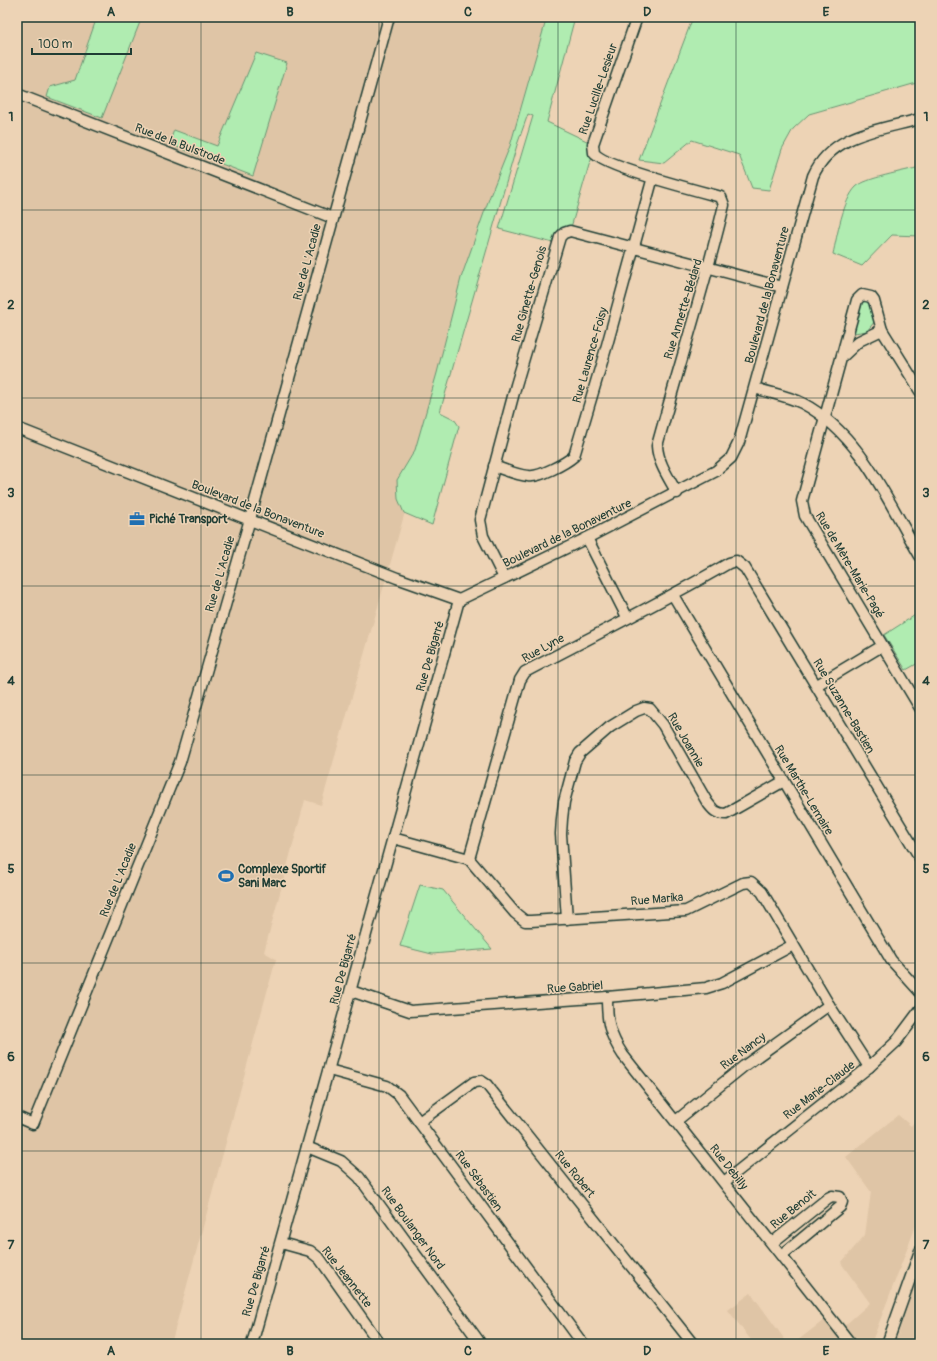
<svg xmlns="http://www.w3.org/2000/svg" width="937" height="1361" viewBox="0 0 937 1361" font-family="Pangolin,sans-serif">
	<style>
		.built { fill: #dfc5a6 }
		.green { fill: #b0ecb1; stroke: #689472 }
		.lines { fill: none; stroke-linecap: round; stroke-linejoin: round }
		.minor-casing { stroke: #1f3d34; stroke-width: 13 }
		.minor { stroke: #edd3b5; stroke-width: 10 }
		.grid { fill: none; stroke: #1f3d34; stroke-width: 1; stroke-opacity: 0.55 }
		.labels { text-anchor: middle; stroke-width: 3; stroke-linejoin: round; paint-order: stroke }
		.street-label { font-size: 12px; fill: #1f3d34; stroke: #edd3b5 }
		.poi-label { font-size: 12px; font-weight: bold; fill: #1f3d34; stroke: #edd3b5; text-anchor: start }
		.neatline { fill: none; stroke: #1f3d34; stroke-width: 1.5 }
		.grid-label { font-size: 13px; text-anchor: middle; font-weight: bold; fill: #1f3d34 }
	</style>
	<rect width="100%" height="100%" fill="#edd3b5"/>
	<filter id="ink" filterUnits="userSpaceOnUse"><feTurbulence type="fractalNoise" baseFrequency=".025" numOctaves="2"/><feDisplacementMap in="SourceGraphic" scale="8" xChannelSelector="R" yChannelSelector="G"/><feConvolveMatrix kernelMatrix="1 2 1 2 8 2 1 2 1" color-interpolation-filters="sRGB"/></filter>
	<g filter="url(#ink)">
		<g class="built">
			<polygon points="17,17 547,17 321,805 305,800 264,952 276,959 171,1344 17,1344"/>
			<polygon points="920,1114 920,1215 871,1344 793,1344 832,1314 843,1327 870,1303 841,1263 865,1235 871,1192 846,1157 898,1115 911,1126"/>
			<polygon points="919,1271 920,1344 895,1344"/>
			<polygon points="751,1293 788,1344 754,1344 728,1310"/>
		</g>
		<g class="green">
			<polygon points="97,17 142,17 102,118 47,97 50,87 75,80"/>
			<polygon points="547,17 575,17 547,122 593,144 594,153 589,165 570,231 557,244 499,229 533,116 528,114 517,145 440,412 454,419 459,426 432,525 404,513 398,499 397,480 415,450 437,373 461,278 490,196 510,146"/>
			<polygon points="693,17 920,17 920,82 809,114 793,129 782,149 769,190 752,188 739,155 692,140 664,163 639,160"/>
			<polygon points="256,53 287,63 253,176 169,144 174,130 217,146"/>
			<path d="M920,167V236L892,235L862,266L833,254C837,236 843,200 856,187C865,178 905,171 920,167Z"/>
			<polygon points="861,298 870,300 875,321 867,331 854,333 852,331"/>
			<polygon points="920,612 920,662 906,670 884,635"/>
			<polygon points="420,885 443,890 492,949 432,954 400,946"/>
		</g>
		<g class="lines">
			<defs>
				<g id="minor">
					<path d="M637,17L593,144L594,153C604,167 699,191 721,197L724,205C705,286 679,365 657,446C658,463 669,478 677,493"/>
					<polyline points="17,94 333,218"/>
					<polyline points="842,357 859,341 882,330"/>
					<path d="M755,388C770,393 788,396 802,403C861,434 888,502 920,556"/>
					<polyline points="920,391 882,330 874,301 871,297 862,295 857,300 802,501 805,516 920,708"/>
					<path d="M17,428L397,578L459,600L587,538L716,471L731,458L739,442L813,176C832,133 880,130 920,119"/>
					<path d="M494,466C505,470 517,475 528,476C539,478 566,463 574,456L607,345L653,177"/>
					<polyline points="587,538 627,617"/>
					<polyline points="504,578 483,536 480,520 516,385 560,237 564,233 570,231 782,287"/>
					<polyline points="673,595 891,960 920,992"/>
					<polyline points="817,685 882,646"/>
					<polyline points="393,838 469,859 515,913 525,921 531,921 686,911 743,883 751,882 762,892 829,1005 869,1067"/>
					<path d="M469,859L520,680L525,672C593,636 662,602 729,563L736,561L745,568L920,858"/>
					<path d="M567,919L561,834L562,819L564,802L575,761L580,753L610,727L636,711L644,708L650,709L663,725L707,802C713,810 716,814 726,814L784,781"/>
					<polyline points="351,991 410,1011 607,997 706,988 722,983 793,945"/>
					<path d="M607,997C607,1022 609,1034 623,1055L851,1344"/>
					<polyline points="329,1070 387,1086 399,1095 583,1344"/>
					<polyline points="17,1117 33,1124 180,762 250,519 389,17"/>
					<polyline points="676,1121 744,1066 829,1005"/>
					<polyline points="419,1122 474,1082 481,1081 487,1085 693,1344"/>
					<polyline points="307,1147 341,1161 359,1177 481,1344"/>
					<polyline points="724,1182 869,1067 896,1042 920,1010"/>
					<polyline points="281,1243 310,1251 320,1259 380,1344"/>
					<polyline points="772,1243 828,1198 832,1196 840,1197 842,1202 840,1207 782,1255"/>
					<polyline points="252,1344 459,600"/>
					<polyline points="887,1344 920,1251"/>
				</g>
			</defs>
			<use href="#minor" class="minor-casing"/>
			<use href="#minor" class="minor"/>
		</g>
	</g>
	<path class="grid" d="M201,17V1344M379,17V1344M558,17V1344M736,17V1344M17,210H920M17,398H920M17,586H920M17,775H920M17,963H920M17,1151H920"/>
	<defs>
		<symbol id="office-bare" viewBox="-9 -9 18 18"><path d="M-6-3h4V-5.5h4V-3h4V5H-6ZM-1-4.5V-3h2v-1.5ZM-6 0V1H6V0Z" fill="#1f6fb2" stroke="#edd3b5" stroke-width="2.5" paint-order="stroke"/></symbol>
		<symbol id="stadium-bare" viewBox="-9 -9 18 18"><path d="M0-5a6.5 5 0 1 0 0 10a6.5 5 0 1 0 0-10ZM-3.5-1.8h7v3.6h-7Z" fill="#1f6fb2" stroke="#edd3b5" stroke-width="2.5" paint-order="stroke"/></symbol>
	</defs>
	<g fill-rule="evenodd">
		<use href="#office-bare" x="126" y="508" width="22" height="22"/>
		<use href="#stadium-bare" x="215" y="865" width="22" height="22"/>
	</g>
	<g class="labels">
		<g class="street-label">
			<text transform="translate(598 89) rotate(-71)" y="4">Rue Lucille-Lesieur</text>
			<text transform="translate(180 144) rotate(21)" y="4">Rue de la Bulstrode</text>
			<text transform="translate(307 262) rotate(-75)" y="4">Rue de L'Acadie</text>
			<text transform="translate(529 294) rotate(-74)" y="4">Rue Ginette-Genois</text>
			<text transform="translate(767 295) rotate(-75)" y="4">Boulevard de la Bonaventure</text>
			<text transform="translate(683 309) rotate(-73)" y="4">Rue Annette-Bédard</text>
			<text transform="translate(590 355) rotate(-74)" y="4">Rue Laurence-Foisy</text>
			<text transform="translate(258 509) rotate(21)" y="4">Boulevard de la Bonaventure</text>
			<text transform="translate(567 533) rotate(-26)" y="4">Boulevard de la Bonaventure</text>
			<text transform="translate(850 565) rotate(59)" y="4">Rue de Mère-Marie-Pagé</text>
			<text transform="translate(220 574) rotate(-74)" y="4">Rue de L'Acadie</text>
			<text transform="translate(543 648) rotate(-29)" y="4">Rue Lyne</text>
			<text transform="translate(430 656) rotate(-74)" y="4">Rue De Bigarré</text>
			<text transform="translate(844 706) rotate(59)" y="4">Rue Suzanne-Bastien</text>
			<text transform="translate(686 740) rotate(60)" y="4">Rue Joannie</text>
			<text transform="translate(804 790) rotate(59)" y="4">Rue Marthe-Lemaire</text>
			<text transform="translate(118 880) rotate(-68)" y="4">Rue de L'Acadie</text>
			<text transform="translate(657 899) rotate(-5)" y="4">Rue Marika</text>
			<text transform="translate(343 969) rotate(-75)" y="4">Rue De Bigarré</text>
			<text transform="translate(575 987) rotate(-4)" y="4">Rue Gabriel</text>
			<text transform="translate(743 1051) rotate(-37)" y="4">Rue Nancy</text>
			<text transform="translate(819 1090) rotate(-38)" y="4">Rue Marie-Claude</text>
			<text transform="translate(729 1167) rotate(52)" y="4">Rue Debilly</text>
			<text transform="translate(575 1174) rotate(51)" y="4">Rue Robert</text>
			<text transform="translate(479 1181) rotate(54)" y="4">Rue Sébastien</text>
			<text transform="translate(793 1209) rotate(-39)" y="4">Rue Benoit</text>
			<text transform="translate(413 1228) rotate(54)" y="4">Rue Boulanger Nord</text>
			<text transform="translate(347 1277) rotate(52)" y="4">Rue Jeannette</text>
			<text transform="translate(256 1281) rotate(-74)" y="4">Rue De Bigarré</text>
		</g>
		<g class="poi-label">
			<text x="149" y="523">Piché Transport</text>
			<text x="238" y="873">Complexe Sportif<tspan x="238" dy="14">Sani Marc</tspan></text>
		</g>
	</g>
	<rect width="937" height="1361" fill="none" stroke="#edd3b5" stroke-width="44"/>
	<path d="M32 48v6h99v-6" fill="none" stroke="#1f3d34" stroke-width="2"/>
	<text x="38" y="48" font-size="12" fill="#1f3d34" stroke="#edd3b5" stroke-width="3" paint-order="stroke">100 m</text>
	<rect x="22" y="22" width="893" height="1317" class="neatline"/>
	<g class="grid-label">
		<text x="111" y="16">A</text>
		<text x="290" y="16">B</text>
		<text x="468" y="16">C</text>
		<text x="647" y="16">D</text>
		<text x="826" y="16">E</text>
		<text x="11" y="121">1</text>
		<text x="926" y="121">1</text>
		<text x="11" y="309">2</text>
		<text x="926" y="309">2</text>
		<text x="11" y="497">3</text>
		<text x="926" y="497">3</text>
		<text x="11" y="685">4</text>
		<text x="926" y="685">4</text>
		<text x="11" y="873">5</text>
		<text x="926" y="873">5</text>
		<text x="11" y="1061">6</text>
		<text x="926" y="1061">6</text>
		<text x="11" y="1249">7</text>
		<text x="926" y="1249">7</text>
		<text x="111" y="1355">A</text>
		<text x="290" y="1355">B</text>
		<text x="468" y="1355">C</text>
		<text x="647" y="1355">D</text>
		<text x="826" y="1355">E</text>
	</g>
</svg>
